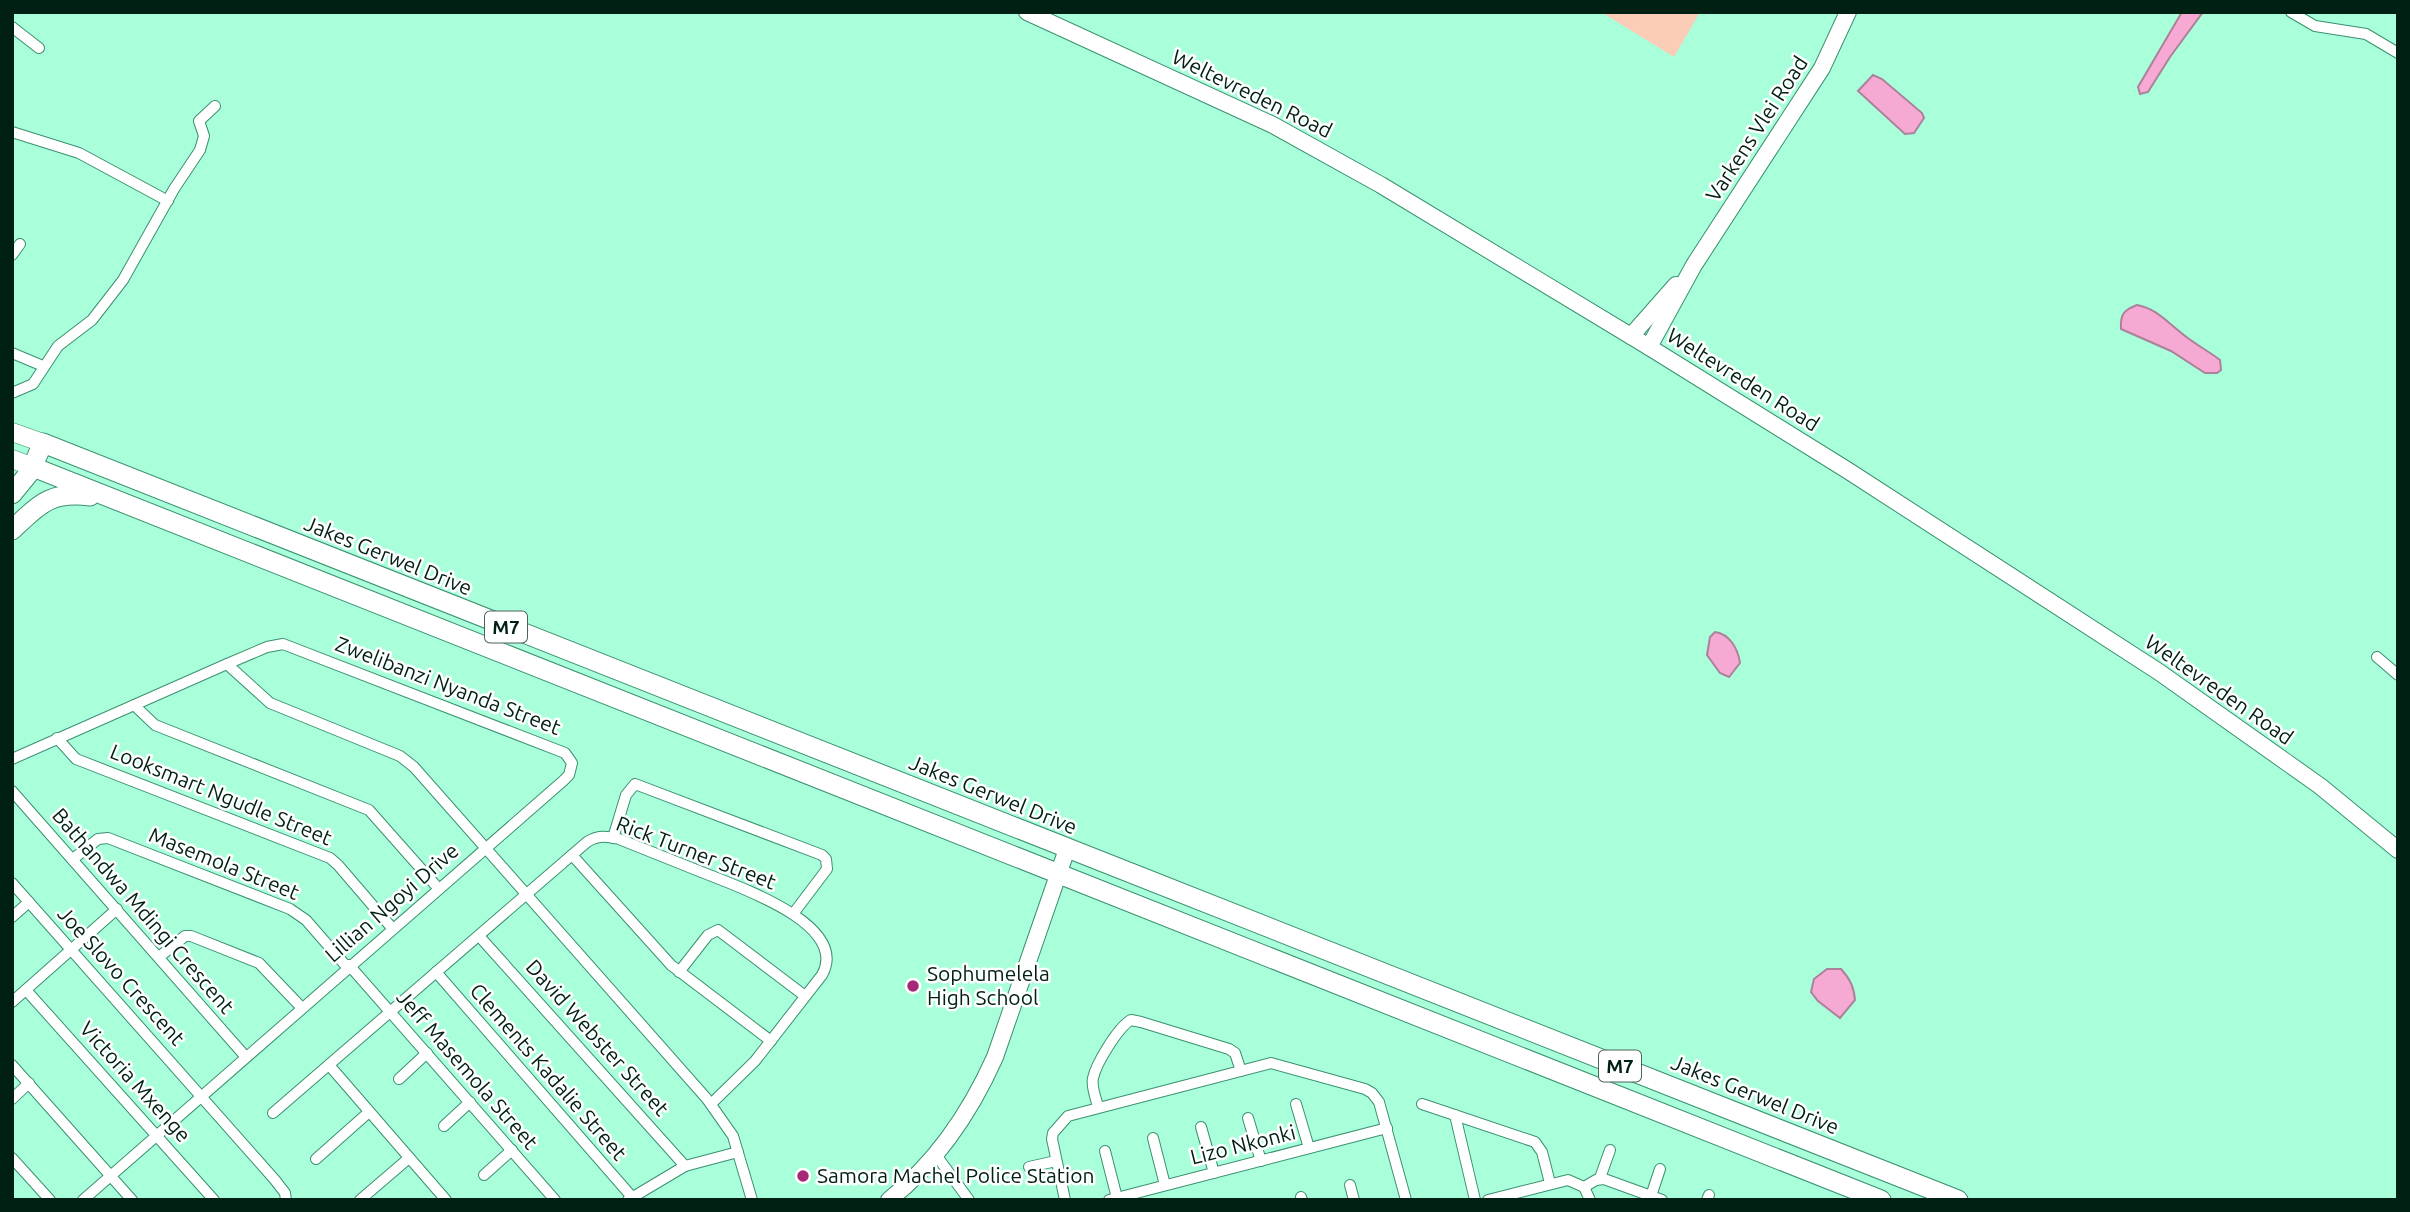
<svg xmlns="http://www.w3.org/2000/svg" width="2410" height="1212" viewBox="0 0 2410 1212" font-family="Ubuntu,sans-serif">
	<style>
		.green { fill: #fbccb6 }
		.water { fill: #f6aad3; stroke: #ac819a; stroke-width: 2 }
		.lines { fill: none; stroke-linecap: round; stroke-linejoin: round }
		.street-casing { stroke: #3a9071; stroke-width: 12 }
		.secondary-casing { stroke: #3a9071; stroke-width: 18 }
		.primary-casing { stroke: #3a9071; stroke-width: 19 }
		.highway-casing { stroke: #3a9071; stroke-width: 21 }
		.street { stroke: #fff; stroke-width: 10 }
		.secondary { stroke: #fff; stroke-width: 16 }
		.primary { stroke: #fff; stroke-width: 18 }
		.highway { stroke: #fff; stroke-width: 19 }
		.poi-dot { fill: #a62878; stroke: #fff; stroke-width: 2.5 }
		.labels { text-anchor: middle; stroke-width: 5; stroke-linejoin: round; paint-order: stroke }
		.shield { fill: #fff; stroke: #4c635a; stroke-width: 2 }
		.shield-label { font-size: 19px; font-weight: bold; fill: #002014 }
		.street-label { font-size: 21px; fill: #002014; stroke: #fff }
		.poi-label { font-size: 21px; fill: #002014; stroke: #fff; text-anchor: start }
	</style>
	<rect width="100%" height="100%" fill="#aaffdb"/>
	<polygon class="green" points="1601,12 1700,12 1674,57"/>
	<g class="water">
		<polygon points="2182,12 2203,12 2170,57 2148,92 2140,94 2138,87"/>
		<polygon points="1873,75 1882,79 1922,113 1924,118 1914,133 1905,134 1858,91"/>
		<path d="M2137,305C2156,309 2164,319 2179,331C2191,342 2207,350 2220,360L2221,370L2217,373H2205L2171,351L2121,329C2120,314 2124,310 2137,305Z"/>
		<path d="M1715,632C1730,634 1738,649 1740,663L1729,677L1720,673L1707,655L1710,637Z"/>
		<path d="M1827,969H1841C1850,979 1854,987 1855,1000L1840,1018L1818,1001L1811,992L1814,979Z"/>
	</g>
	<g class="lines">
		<defs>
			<g id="street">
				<polyline points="2291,12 2315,26 2366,34 2398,53"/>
				<polyline points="12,27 39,48"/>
				<polyline points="12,132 79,153 168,201"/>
				<polyline points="12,255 20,244"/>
				<polyline points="12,353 43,366"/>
				<polyline points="12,393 33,384 58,346 92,320 123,280 174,189 200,150 204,136 199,121 215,106"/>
				<polyline points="2377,657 2398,675"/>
				<polyline points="227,664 270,703 400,756 414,767 707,1099 733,1136 752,1200"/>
				<polyline points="134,705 155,725 369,810 438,888"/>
				<polyline points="57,738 76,759 330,858 338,865 392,928"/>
				<polyline points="12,759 227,664 267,647 283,644 565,753 572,763 569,775 563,781 83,1200"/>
				<polyline points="12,791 245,1056"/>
				<polyline points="613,838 626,795 635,784 822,855 826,859 827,869 793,914"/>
				<polyline points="572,855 671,965 771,1041"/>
				<polyline points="73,859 98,839 108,838 290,909 306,920 347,967"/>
				<polyline points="12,883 275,1180 285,1193 286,1200"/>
				<polyline points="12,917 29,902"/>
				<polyline points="479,936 685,1166"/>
				<polyline points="159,957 185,936 191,936 259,963 301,1007"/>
				<polyline points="349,965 555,1200"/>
				<polyline points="436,972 632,1197"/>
				<polyline points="679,972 708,935 718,930 805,996"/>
				<polyline points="26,990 214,1200"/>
				<polyline points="12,1002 117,909"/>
				<polyline points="12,1065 132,1200"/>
				<polyline points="329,1065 446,1200"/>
				<polyline points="399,1079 427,1053"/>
				<polyline points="12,1099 29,1083"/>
				<polyline points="1296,1104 1309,1148"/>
				<polyline points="1422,1104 1535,1142 1542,1152 1550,1183"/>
				<path d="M1098,1107C1096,1098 1091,1087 1093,1078C1096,1064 1118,1027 1131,1020L1141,1022L1229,1049L1235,1053L1241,1071"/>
				<path d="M273,1113L587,842C598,835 606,836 619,839C646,850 672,860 699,871C733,885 851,923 822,975L755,1061L711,1104"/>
				<polyline points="1455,1115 1475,1200"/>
				<polyline points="1248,1118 1261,1161"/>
				<polyline points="444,1126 470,1102"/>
				<polyline points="1201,1127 1214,1173"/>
				<polyline points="1153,1138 1165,1185"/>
				<polyline points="1105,1151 1117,1198"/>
				<polyline points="936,1155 969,1200"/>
				<polyline points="12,1158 50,1200"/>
				<polyline points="316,1159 369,1112"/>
				<polyline points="1029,1167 1056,1161"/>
				<polyline points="484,1175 512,1150"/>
				<polyline points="1600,1178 1610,1150"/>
				<polyline points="1350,1185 1354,1200"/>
				<polyline points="1584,1187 1596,1180 1604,1179 1662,1200"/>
				<polyline points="1651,1196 1660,1169"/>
				<polyline points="1301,1197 1302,1200"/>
				<polyline points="360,1200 409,1158"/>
				<polyline points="628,1200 685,1166 738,1152"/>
				<polyline points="1065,1200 1052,1139 1053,1133 1068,1116 1271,1063 1365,1089 1372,1093 1379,1102 1406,1200"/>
				<polyline points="1109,1200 1387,1128"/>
				<polyline points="1488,1200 1568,1180 1584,1187 1590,1200"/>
				<polyline points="1707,1200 1709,1195"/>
			</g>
			<g id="secondary">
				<polyline points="1027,12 1273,125 1381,185 1649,347 1847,470 2159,672 2320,786 2398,850"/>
				<polyline points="1631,336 1676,285"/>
				<polyline points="1649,347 1694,265 1822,68 1848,12"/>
				<path d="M889,1200C937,1162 970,1113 995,1057L1067,849"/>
			</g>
			<g id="primary">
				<polyline points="12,432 43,443"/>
				<polyline points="12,459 33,467"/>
			</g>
			<g id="highway">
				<polyline points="33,467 1881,1200"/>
				<polyline points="12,494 30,472 43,443 1958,1200"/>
				<path d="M12,530C40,504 50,491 90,496"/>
			</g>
		</defs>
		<use href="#street" class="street-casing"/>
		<use href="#secondary" class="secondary-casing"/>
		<use href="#primary" class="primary-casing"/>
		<use href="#highway" class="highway-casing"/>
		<use href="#street" class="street"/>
		<use href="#secondary" class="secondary"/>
		<use href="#primary" class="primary"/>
		<use href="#highway" class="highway"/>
	</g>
	<g class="poi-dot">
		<circle cx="913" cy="986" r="7"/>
		<circle cx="803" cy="1176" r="7"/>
	</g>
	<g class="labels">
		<g class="shield">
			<rect x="485" y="611.5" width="42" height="31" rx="5"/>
			<rect x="1599" y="1050.5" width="42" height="31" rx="5"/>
		</g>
		<g class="shield-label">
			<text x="506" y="634">M7</text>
			<text x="1620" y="1073">M7</text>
		</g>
		<g class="street-label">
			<text transform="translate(1252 94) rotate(26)" y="7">Weltevreden Road</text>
			<text transform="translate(1757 129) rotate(-57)" y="7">Varkens Vlei Road</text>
			<text transform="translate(1743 380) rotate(32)" y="7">Weltevreden Road</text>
			<text transform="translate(388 556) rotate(22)" y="7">Jakes Gerwel Drive</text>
			<text transform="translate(448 686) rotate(21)" y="7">Zwelibanzi Nyanda Street</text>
			<text transform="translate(2219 690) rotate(35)" y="7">Weltevreden Road</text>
			<text transform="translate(221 795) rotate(22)" y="7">Looksmart Ngudle Street</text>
			<text transform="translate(993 795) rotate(22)" y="7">Jakes Gerwel Drive</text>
			<text transform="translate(696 853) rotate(21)" y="7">Rick Turner Street</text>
			<text transform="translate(224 864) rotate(22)" y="7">Masemola Street</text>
			<text transform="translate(392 903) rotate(-41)" y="7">Lillian Ngoyi Drive</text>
			<text transform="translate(143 911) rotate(49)" y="7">Bathandwa Mdingi Crescent</text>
			<text transform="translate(121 976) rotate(48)" y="7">Joe Slovo Crescent</text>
			<text transform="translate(597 1038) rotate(48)" y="7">David Webster Street</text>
			<text transform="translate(467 1070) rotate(49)" y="7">Jeff Masemola Street</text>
			<text transform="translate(548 1072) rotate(49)" y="7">Clements Kadalie Street</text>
			<text transform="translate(135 1082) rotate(48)" y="7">Victoria Mxenge</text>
			<text transform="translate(1755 1095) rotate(22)" y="7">Jakes Gerwel Drive</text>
			<text transform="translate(1243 1145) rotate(-14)" y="7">Lizo Nkonki</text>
		</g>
		<g class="poi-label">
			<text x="927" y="981">Sophumelela<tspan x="927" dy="24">High School</tspan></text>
			<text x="817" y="1183">Samora Machel Police Station</text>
		</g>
	</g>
	<rect width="2410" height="1212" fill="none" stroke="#002014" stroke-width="28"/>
</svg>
